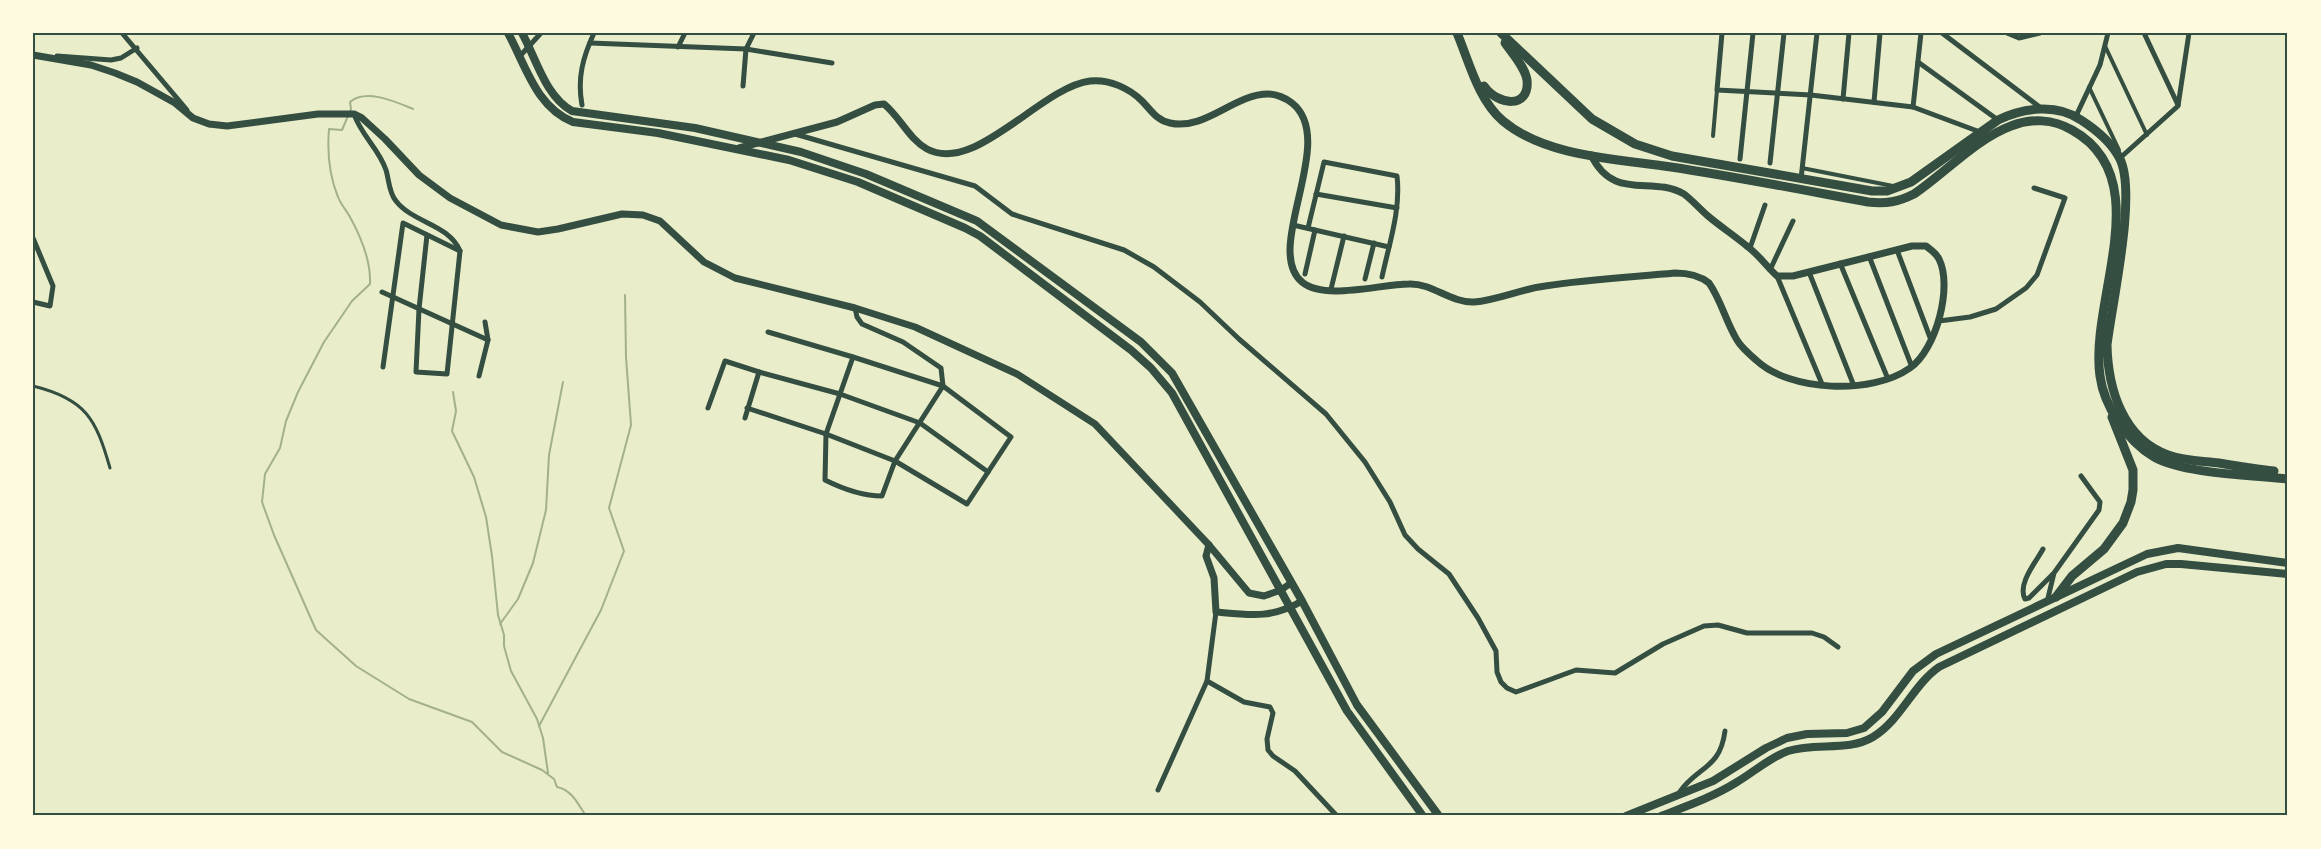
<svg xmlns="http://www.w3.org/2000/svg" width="2321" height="849" viewBox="0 0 2321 849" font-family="'Noto Serif',serif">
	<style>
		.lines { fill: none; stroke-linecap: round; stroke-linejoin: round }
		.stream { stroke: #a3b18a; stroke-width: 2 }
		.service { stroke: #344e41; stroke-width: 3 }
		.pedestrian { stroke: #344e41; stroke-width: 4 }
		.minor { stroke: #344e41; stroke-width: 5 }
		.tertiary { stroke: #344e41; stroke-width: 7 }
		.primary { stroke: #344e41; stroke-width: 8 }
		.trunk { stroke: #344e41; stroke-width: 9 }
		.neatline { fill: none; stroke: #344e41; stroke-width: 2 }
	</style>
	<rect width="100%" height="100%" fill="#e9edc9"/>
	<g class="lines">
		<g class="stream">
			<path d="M413,109C396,102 366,88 350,102L351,109L342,130L329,129C327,153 329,175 338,197C341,205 347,211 350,217C361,237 371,262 370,284L352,301L324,342L298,392L286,421L280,448L265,474L262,502L274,535L316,630L356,666L409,699L472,722L502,752L542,770L554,779L557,787C572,790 578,804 586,816"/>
			<polyline points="453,392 456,411 452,431 474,477 486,517 492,556 498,615 504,635 504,646 511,671 537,719 543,738 548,773"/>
			<polyline points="500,624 518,599 533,563 546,510 549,455 563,382"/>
			<polyline points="539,726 601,610 624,551 609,508 631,425 626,357 625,295"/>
		</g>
		<path class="service" d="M33,386C86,399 96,419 110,468"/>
		<g class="pedestrian">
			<polyline points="2105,46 2147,135"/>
			<polyline points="2089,87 2119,150"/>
			<polyline points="1713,136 1717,90"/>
			<polyline points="1802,168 1893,186"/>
		</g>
		<g class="minor">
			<polyline points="122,33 187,110"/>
			<polyline points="1722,33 1717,90 1811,95 1913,107 1980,132"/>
			<polyline points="1942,33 2041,108"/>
			<polyline points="2007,33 2019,38 2040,33"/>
			<polyline points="2144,33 2178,105"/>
			<polyline points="590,43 746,49 832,63"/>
			<polyline points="678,47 685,33"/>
			<polyline points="57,56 111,60 121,58 137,48"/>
			<polyline points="520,56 541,33"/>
			<polyline points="1918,62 1998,120"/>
			<polyline points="743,86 746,49 754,33"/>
			<polyline points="1843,99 1849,33"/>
			<polyline points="1874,102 1880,33"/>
			<path d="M582,105C577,78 583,57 594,33"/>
			<polyline points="1913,107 1921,33"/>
			<path d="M354,114C361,135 379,149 386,170C389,180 389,193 396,201C413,223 449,224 460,251L447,374L416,372L419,309L427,235"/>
			<polyline points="2076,116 2100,65 2108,33"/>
			<polyline points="795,134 975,186 1012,214 1124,250 1154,267 1200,302 1239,339 1326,414 1365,462 1390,502 1405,535 1418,549 1449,574 1478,618 1496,651 1497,672 1501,682 1507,688 1516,692 1576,670 1615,673 1663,644 1704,626 1718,625 1747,633 1812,633 1824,637 1838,647"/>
			<polyline points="2120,158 2178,106 2189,33"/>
			<polyline points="1740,159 1753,33"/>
			<polyline points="1770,163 1784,33"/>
			<polyline points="1801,179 1817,33"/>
			<polyline points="1316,194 1397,208"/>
			<polyline points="1293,225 1389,247"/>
			<path d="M1308,228L1324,162L1397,176C1401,210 1389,244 1382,277"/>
			<polyline points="33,238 53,286 50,306 33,302"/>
			<polyline points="1750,248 1765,205"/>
			<polyline points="1897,250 1931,340"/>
			<polyline points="1869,256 1912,367"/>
			<polyline points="1840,263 1888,379"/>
			<polyline points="1770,270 1793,221"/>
			<polyline points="1809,272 1854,386"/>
			<polyline points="1305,274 1315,230"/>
			<polyline points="1777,276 1822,384"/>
			<polyline points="1365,279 1374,243"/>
			<polyline points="1331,289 1344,236"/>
			<polyline points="382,292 488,340"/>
			<polyline points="1939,321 1970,317 1996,309 2026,288 2037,275 2065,198 2034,188"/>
			<path d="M853,357L826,434L825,480C843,489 863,496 882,496L895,461L943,386L941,368L903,342L862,324L857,317L855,308"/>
			<polyline points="383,367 403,223 460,251"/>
			<polyline points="479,376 488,340 485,322"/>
			<polyline points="708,408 725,361 759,372"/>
			<polyline points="747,408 826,434 895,461 967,504 1011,437 943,386 853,357 768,332"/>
			<polyline points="745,418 759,372 840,394 920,423 988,472"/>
			<path d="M2043,549C2036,562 2017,584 2025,599L2029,598L2053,574"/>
			<polyline points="2047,602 2054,573 2099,510 2100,502 2081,476"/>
			<polyline points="1216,612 1207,681 1244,702 1270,707 1273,713 1267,739 1268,750 1273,756 1295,771 1337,816"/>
			<polyline points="1158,790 1207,681"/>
			<path d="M1679,793C1697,766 1720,770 1725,731"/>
		</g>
		<g class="tertiary">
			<polyline points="33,55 91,65 115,73 137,82 175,103 193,118 209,124 227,126 318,114 354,114 362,118 385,139 419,175 450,198 501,225 538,232 558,229 622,214 643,215 660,221 704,262 735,278 855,308 915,327 1017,374 1095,424 1209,545 1249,593 1264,596 1281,590 1291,583"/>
			<path d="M739,148L837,122L875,105L884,104C900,117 909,139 927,149C975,175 1041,87 1090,81C1109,79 1129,88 1142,101C1151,110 1156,120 1170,123C1205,131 1234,94 1268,94C1276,94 1286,98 1292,103C1339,140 1262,249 1302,282C1325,301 1380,284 1409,284C1432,283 1451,303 1474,302C1498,300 1521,289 1545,286C1588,279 1632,277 1675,273C1688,273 1699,275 1709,283C1721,300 1726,322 1737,340C1741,347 1749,354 1756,360C1790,392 1872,395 1910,368C1936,350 1953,287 1939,259C1936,253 1931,250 1926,246H1912L1793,276H1777C1767,267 1759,255 1748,247C1735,236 1721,227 1708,216C1700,209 1692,200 1684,194C1651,175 1614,202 1591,155"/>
			<path d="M1209,545L1206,556L1214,578L1216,612C1249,615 1272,619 1302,601"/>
		</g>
		<g class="primary">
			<path d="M508,33C526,66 536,107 573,122L658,133L789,160L858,182L965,228L980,236L1131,350L1151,368L1172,393L1347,711L1423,816"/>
			<path d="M522,33C536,58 545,96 572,111L695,128L801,152L866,174L977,221L1141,342L1172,373L1302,601L1357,705L1439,816"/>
			<polyline points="1626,816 1713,781 1766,748 1787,738 1807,734 1847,733 1864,728 1882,712 1913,671 1936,654 2147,554 2178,548 2288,563"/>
			<path d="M1661,816C1687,806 1713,797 1737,782C1754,772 1769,758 1788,751C1816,742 1848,752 1873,737C1901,720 1913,685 1939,667L2137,572L2166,564H2181L2288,574"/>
		</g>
		<g class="trunk">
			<path d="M1457,33C1469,61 1478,100 1503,121C1546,157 1617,159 1671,167C1737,177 1803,190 1868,202C1886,204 1898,202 1914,194C1945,173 1976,139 2011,126C2031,118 2053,119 2072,130C2159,178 2089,300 2100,376C2104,406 2127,441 2154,457C2183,474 2253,475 2288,479"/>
			<path d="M1501,33L1592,119L1635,144L1672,156L1872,191H1887L1911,182L1998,120C2023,108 2056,103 2081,120C2095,129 2112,143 2120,159C2137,194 2112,303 2107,345C2108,389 2123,439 2168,455C2184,461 2202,461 2219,463C2237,466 2255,469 2274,471"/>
			<path d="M1484,86C1498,106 1530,109 1527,80C1525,67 1512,53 1505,43"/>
			<polyline points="2056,597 2072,576 2104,549 2123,523 2131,502 2133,490 2133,470 2112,417"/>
		</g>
	</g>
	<rect width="2321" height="849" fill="none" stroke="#fefae0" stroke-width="69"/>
	<rect x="34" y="34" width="2252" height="780" class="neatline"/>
</svg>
